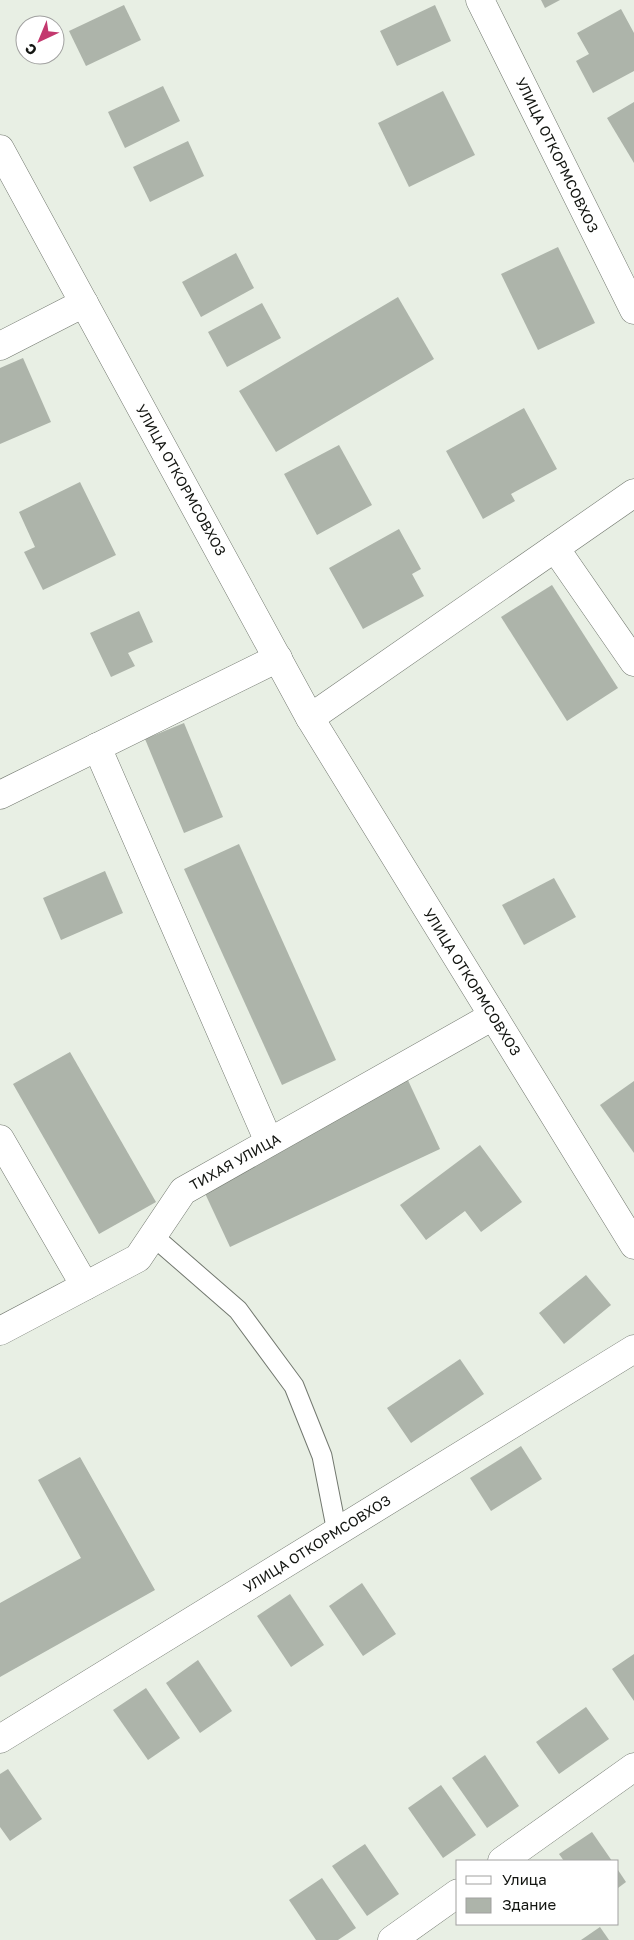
<svg xmlns="http://www.w3.org/2000/svg" width="634" height="1940" viewBox="0 0 634 1940" font-family="'Golos Text',sans-serif">
	<style>
		.building { fill: #adb4aa }
		.lines { fill: none; stroke-linecap: round; stroke-linejoin: round }
		.service-casing { stroke: #72786f; stroke-width: 21 }
		.minor-casing { stroke: #72786f; stroke-width: 29 }
		.service { stroke: #fff; stroke-width: 19 }
		.minor { stroke: #fff; stroke-width: 28 }
		.labels { text-anchor: middle; stroke-width: 4.5; stroke-linejoin: round; paint-order: stroke }
		.street-label { font-size: 14px; fill: #131511; stroke: #fff }
	</style>
	<rect width="100%" height="100%" fill="#e8efe4"/>
	<g class="building">
		<polygon points="541,0 560,0 545,8"/>
		<polygon points="124,5 141,40 86,66 69,31"/>
		<polygon points="435,5 451,41 397,66 380,31"/>
		<polygon points="621,9 634,33 634,71 593,93 576,61 589,54 577,33"/>
		<polygon points="163,86 180,121 125,148 108,112"/>
		<polygon points="443,91 475,155 409,187 378,123"/>
		<polygon points="634,102 634,163 607,118"/>
		<polygon points="188,141 204,176 150,202 133,167"/>
		<polygon points="558,247 595,323 538,350 501,274"/>
		<polygon points="236,253 254,288 201,317 182,282"/>
		<polygon points="398,297 434,359 276,452 239,391"/>
		<polygon points="262,303 281,338 227,367 208,332"/>
		<polygon points="23,358 51,422 0,444 0,368"/>
		<polygon points="524,408 557,469 511,494 515,501 483,519 446,451"/>
		<polygon points="339,445 372,505 317,535 284,474"/>
		<polygon points="80,482 116,555 43,590 24,552 35,547 19,512"/>
		<polygon points="399,529 421,569 412,574 424,596 363,629 329,568"/>
		<polygon points="552,585 618,688 567,721 501,617"/>
		<polygon points="139,611 153,642 128,653 135,666 111,677 90,633"/>
		<polygon points="184,723 223,817 184,833 145,739"/>
		<polygon points="239,844 336,1060 282,1085 184,869"/>
		<polygon points="105,871 123,913 61,940 43,898"/>
		<polygon points="554,878 576,917 524,945 502,905"/>
		<polygon points="70,1052 156,1202 99,1234 13,1084"/>
		<polygon points="406,1076 440,1149 230,1247 196,1174"/>
		<polygon points="634,1081 634,1153 600,1105"/>
		<polygon points="480,1145 522,1202 481,1232 465,1211 426,1240 400,1205"/>
		<polygon points="586,1275 611,1305 564,1344 539,1313"/>
		<polygon points="460,1359 484,1394 411,1443 387,1408"/>
		<polygon points="521,1446 542,1479 491,1511 470,1478"/>
		<polygon points="80,1457 155,1590 0,1677 0,1603 81,1558 38,1480"/>
		<polygon points="362,1583 396,1634 363,1656 329,1606"/>
		<polygon points="290,1594 324,1645 291,1667 257,1616"/>
		<polygon points="634,1654 634,1701 612,1669"/>
		<polygon points="198,1660 232,1711 200,1733 166,1683"/>
		<polygon points="146,1688 180,1738 148,1760 113,1710"/>
		<polygon points="586,1707 609,1739 559,1774 536,1742"/>
		<polygon points="485,1755 519,1806 487,1828 452,1778"/>
		<polygon points="8,1769 42,1819 10,1841 0,1827 0,1774"/>
		<polygon points="441,1785 476,1835 443,1858 408,1808"/>
		<polygon points="592,1832 612,1861 564,1861 559,1854"/>
		<polygon points="365,1844 399,1894 367,1916 332,1866"/>
		<polygon points="618,1870 626,1882 618,1888"/>
		<polygon points="322,1878 356,1928 338,1940 316,1940 289,1900"/>
		<polygon points="600,1927 609,1940 581,1940"/>
	</g>
	<g class="lines">
		<defs>
			<polyline id="service" points="153,1236 238,1310 294,1386 322,1456 337,1532"/>
			<g id="minor">
				<polyline points="480,0 634,310"/>
				<polyline points="0,149 310,718 634,1245"/>
				<polyline points="0,346 84,303"/>
				<polyline points="555,548 634,662"/>
				<polyline points="310,718 634,493"/>
				<polyline points="97,747 269,1142"/>
				<polyline points="0,795 278,658"/>
				<polyline points="0,1139 85,1286"/>
				<polyline points="0,1331 138,1258 183,1191 493,1016"/>
				<polyline points="0,1739 634,1349"/>
				<polyline points="502,1861 634,1767"/>
				<polyline points="392,1940 458,1893"/>
			</g>
		</defs>
		<use href="#service" class="service-casing"/>
		<use href="#minor" class="minor-casing"/>
		<use href="#service" class="service"/>
		<use href="#minor" class="minor"/>
	</g>
	<g class="labels">
		<g class="street-label">
			<text transform="translate(557 155) rotate(64)" y="5">УЛИЦА ОТКОРМСОВХОЗ</text>
			<text transform="translate(181 480) rotate(61)" y="5">УЛИЦА ОТКОРМСОВХОЗ</text>
			<text transform="translate(472 982) rotate(58)" y="5">УЛИЦА ОТКОРМСОВХОЗ</text>
			<text transform="translate(235 1162) rotate(-29)" y="5">ТИХАЯ УЛИЦА</text>
			<text transform="translate(317 1544) rotate(-32)" y="5">УЛИЦА ОТКОРМСОВХОЗ</text>
		</g>
	</g>
	<rect x="456" y="1860" width="162" height="65" fill="#ffffff" stroke="#a1a1a0"/>
	<rect x="466" y="1876" width="25" height="8" fill="#ffffff" stroke="#a1a1a0"/>
	<text x="502" y="1885" font-size="15" fill="#131511">Улица</text>
	<rect x="466" y="1898" width="25" height="15" fill="#adb4aa" stroke="#a1a1a0"/>
	<text x="502" y="1910" font-size="15" fill="#131511">Здание</text>
	<g transform="translate(40 40) rotate(224)"><circle r="24" fill="#ffffff" stroke="#a1a1a0"/>
	<path d="M0-4L9 19L0 12L-9 19Z" fill="#c3386e"/>
	<text y="-8" font-size="14" font-weight="bold" text-anchor="middle" fill="#131511">С</text>
	</g>
</svg>
